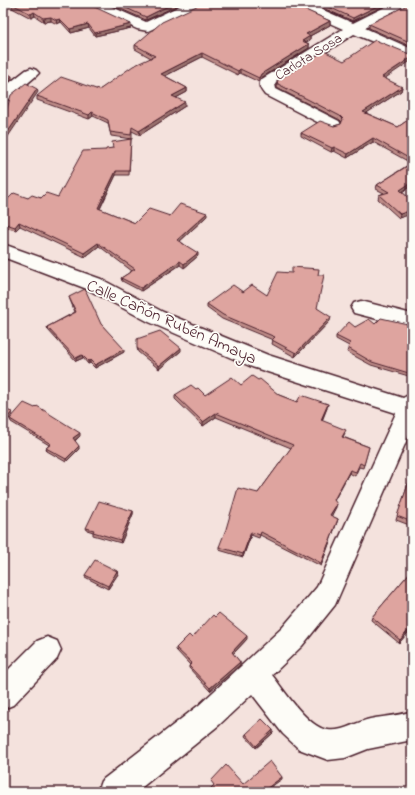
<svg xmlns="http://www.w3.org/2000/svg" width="415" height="795" viewBox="0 0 415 795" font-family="'Indie Flower',sans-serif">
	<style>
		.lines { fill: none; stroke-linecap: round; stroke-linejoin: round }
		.minor-casing { stroke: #4a1f2b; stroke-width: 3 }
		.minor { fill: #fdfcf7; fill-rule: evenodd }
		.wall { fill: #bf8d89; stroke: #4a1f2b }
		.shaded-wall { fill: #9b736f; stroke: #4a1f2b }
		.building { fill: #dea49f; stroke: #4a1f2b }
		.labels { text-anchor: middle; stroke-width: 3.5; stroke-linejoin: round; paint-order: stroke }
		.far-street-label { font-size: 14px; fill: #4a1f2b; stroke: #fdfcf7 }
		.street-label { font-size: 17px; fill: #4a1f2b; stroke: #fdfcf7 }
	</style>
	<rect width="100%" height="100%" fill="#f4e2dd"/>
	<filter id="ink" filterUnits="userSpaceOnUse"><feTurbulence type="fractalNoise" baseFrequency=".025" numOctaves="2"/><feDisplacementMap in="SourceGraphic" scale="8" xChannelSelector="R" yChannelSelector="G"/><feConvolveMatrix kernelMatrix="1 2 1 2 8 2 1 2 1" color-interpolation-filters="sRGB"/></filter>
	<g filter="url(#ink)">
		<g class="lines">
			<defs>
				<g id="minor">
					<polygon points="85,3 103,3 146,22 186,3 204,3 202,6 148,31 137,29 87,6"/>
					<path d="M289,3H307L353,23L393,3H411L409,6L365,28L412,49V58L354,34L275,84L276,89L339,121L341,124L339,127L333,129L327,127L265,95C261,90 257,85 262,79L343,29L291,6Z"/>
					<polygon points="31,68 36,70 39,73 36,76 9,99 3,101 3,88 26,70"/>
					<path d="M3,244L101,279L163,312L268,355L403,398L412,393V428L335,605L302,646L272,675C284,690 308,728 328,730C343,732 356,722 370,719C384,716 399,716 412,711V740L368,749L345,758L328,760L299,749L283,734L252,694L219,725L136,792H97L101,781L199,705L282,628L317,587L396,413L252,367L149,322L87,289L3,257Z"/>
					<polygon points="361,301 412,314 412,328 354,313 351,308 354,303"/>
					<polygon points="47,637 57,641 61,650 57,659 13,705 3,709 3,675 37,641"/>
				</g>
			</defs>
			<use href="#minor" class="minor-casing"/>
			<use href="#minor" class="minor"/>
		</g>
		<g class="wall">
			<polygon points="107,3 183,3 146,20"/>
			<polygon points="311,3 390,3 353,21"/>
			<polygon points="412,3 412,47 369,28 369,24"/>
			<polygon points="12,4 86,4 131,28 95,36 89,28 71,33 61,22 57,24 51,21 44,22 35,16 31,18 12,8"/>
			<polygon points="203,4 291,4 330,21 330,25 310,36 310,40 305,42 309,44 309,48 261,78 259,82 240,73 238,75 202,57 165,76 187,88 187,92 176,98 185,106 140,135 132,131 132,139 111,136 108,123 93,116 89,119 37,100 37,96 99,90 151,58 135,49 135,45"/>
			<polygon points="344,61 402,87 401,91 366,113 398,127 412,117 412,185 402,192 412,201 399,218 378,199 379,195 384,193 376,189 377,185 411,163 373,142 347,158 334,151 331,152 301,136 301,133 334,126 341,124 342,122 340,120 277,88 277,81"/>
			<polygon points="131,139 129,175 116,175 100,209 135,223 170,216 207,216 180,241 198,256 184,268 180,265 141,291 122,281 121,278 132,271 99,246 85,257 20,226 16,230 3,227 3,202 5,202 28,198 58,197 106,150 113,148"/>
			<polygon points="243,292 267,295 317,308 330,321 295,357 272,344 273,340 222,319 207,308 207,304"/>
			<polygon points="69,297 101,324 124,352 95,368 90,363 88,364 83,358 76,361 48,330 47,327 75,312 70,300"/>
			<polygon points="375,324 412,325 412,377 371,365 347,352 349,346 336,339 336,336 355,327"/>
			<polygon points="137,348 181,351 159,369 138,352"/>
			<polygon points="258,380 279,395 297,402 327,408 322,421 345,433 343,437 369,447 363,468 359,467 355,476 349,473 334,500 336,507 331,516 338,519 321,566 260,535 259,538 251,535 243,557 219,550 219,547 258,493 291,448 216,417 203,426 175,399 175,395 196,389 205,395"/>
			<polygon points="10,419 80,436 75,441 79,449 66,462 47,451 46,448 49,445 11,422"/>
			<polygon points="412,472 412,526 396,520"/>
			<polygon points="133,511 133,514 121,543 93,535 93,532 87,530 86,528"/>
			<polygon points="412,570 412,628 399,643 371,620 372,617"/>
			<polygon points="117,571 118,574 108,589 85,577 85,575"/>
			<polygon points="215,617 247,639 233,654 240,662 240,665 210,691 189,668 189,666 190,665 176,650 176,648 192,638"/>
			<polygon points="273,730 273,733 256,748 245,736 246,734"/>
		</g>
		<g class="shaded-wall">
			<polygon points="174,3 183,3 146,20 146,17"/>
			<polygon points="383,3 390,3 353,21 353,18"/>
			<polygon points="34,12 35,16 31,18 31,14"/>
			<polygon points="51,17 51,21 44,22 43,18"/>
			<polygon points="60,19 61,22 57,24 56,20"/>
			<polygon points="330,21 330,25 306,38 306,34"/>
			<polygon points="88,24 89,28 71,33 70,29"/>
			<polygon points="131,24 131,28 95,36 95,33"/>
			<polygon points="310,36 310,40 301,45 302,41"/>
			<polygon points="309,44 309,48 261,78 259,82 259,78 261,74"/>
			<polygon points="202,53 202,57 161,78 161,74"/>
			<polygon points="412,57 412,60 381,81 382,77"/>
			<polygon points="240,69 240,73 238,75 238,71"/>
			<polygon points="12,76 12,79 3,86 3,82"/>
			<polygon points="402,87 401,91 362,116 363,112"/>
			<polygon points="187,88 187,92 172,100 172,96"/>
			<polygon points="37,89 38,92 3,144 3,139"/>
			<polygon points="185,102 185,106 140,135 139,131"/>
			<polygon points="92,112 93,116 89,119 89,115"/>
			<polygon points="373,138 373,142 347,158 348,154"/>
			<polygon points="334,147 334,151 331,152 332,148"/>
			<polygon points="116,171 116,175 98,212 98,208"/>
			<polygon points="412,182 412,185 399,194 400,190"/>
			<polygon points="412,210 412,214 399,218 400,214"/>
			<polygon points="207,213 207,216 177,244 177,240"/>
			<polygon points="19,222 20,226 16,230 15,227"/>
			<polygon points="98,243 99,246 85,257 84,253"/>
			<polygon points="198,253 198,256 184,268 184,264"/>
			<polygon points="180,261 180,265 141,291 141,288"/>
			<polygon points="331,317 330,321 295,357 296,353"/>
			<polygon points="181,348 181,351 159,369 159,366"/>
			<polygon points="124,349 124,352 95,368 95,365"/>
			<polygon points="82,355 83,358 76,361 76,358"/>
			<polygon points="90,360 90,363 88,364 88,361"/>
			<polygon points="328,404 327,408 320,424 321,420"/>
			<polygon points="12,412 12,415 3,427 3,423"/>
			<polygon points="216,413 216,417 203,426 203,422"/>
			<polygon points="80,433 80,436 74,441 73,438"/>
			<polygon points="79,446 79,449 66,462 66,459"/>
			<polygon points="350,470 349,473 333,503 334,500"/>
			<polygon points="337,504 336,507 330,519 330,515"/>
			<polygon points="133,511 133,514 121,543 120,540"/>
			<polygon points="338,519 337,522 321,566 321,563"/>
			<polygon points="251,532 251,535 243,557 243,554"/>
			<polygon points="117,571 118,574 108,589 108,586"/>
			<polygon points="412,626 412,628 399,643 400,640"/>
			<polygon points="247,636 247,639 232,655 232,652"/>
			<polygon points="240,662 240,665 210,691 210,688"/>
			<polygon points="273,730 273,733 256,748 256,746"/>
			<polygon points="282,777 282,779 264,792 262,792"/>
		</g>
		<g class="building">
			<polygon points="14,3 86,3 131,24 95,33 88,24 70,29 60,19 56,20 51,17 43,18 34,12 31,14 12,4"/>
			<polygon points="115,3 174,3 146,17"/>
			<polygon points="203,3 290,3 330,21 306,34 310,36 302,41 309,44 261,74 259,78 240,69 238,71 202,53 161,74 187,88 172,96 185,102 139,131 132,127 131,135 110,132 108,120 92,112 89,115 37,96 61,77 99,90 133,66 155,56 135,45 162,22"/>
			<polygon points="320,3 383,3 353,18"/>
			<polygon points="411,3 412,3 412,43 369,24"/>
			<polygon points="375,40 412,55 412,57 382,77 402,87 363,112 398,127 412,117 412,160 373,138 348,154 334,147 332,148 301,133 320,121 334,126 341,124 343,119 340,116 278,84 277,81 324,51 344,61"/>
			<polygon points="3,71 12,76 3,82"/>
			<polygon points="26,83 37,89 3,139 3,122 11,95"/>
			<polygon points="131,139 129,171 116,171 98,208 135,223 149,209 170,216 180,204 207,213 177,240 198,253 184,264 180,261 141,288 121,278 135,269 98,243 84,253 19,222 15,227 3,223 3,202 5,202 14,193 28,198 32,195 41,198 46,193 58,197 83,151 106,150 106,149 113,148 112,142"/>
			<polygon points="412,163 412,182 400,190 412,201 412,210 400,214 379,195 389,192 377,185"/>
			<polygon points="292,267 319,269 318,275 324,275 317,308 331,317 296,353 272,340 275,337 223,315 207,304 233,285 243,292 252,285 267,295 278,272 292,273"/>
			<polygon points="85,289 101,324 124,349 95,365 90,360 88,361 82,355 76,358 47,327 76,312 69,297"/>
			<polygon points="381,318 412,325 412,374 372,362 348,348 350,343 336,336 349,322 355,327 369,319 375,324"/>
			<polygon points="160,331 181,348 159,366 137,348 137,339"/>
			<polygon points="252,376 258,380 260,379 279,395 297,402 301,395 328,404 321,420 346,430 342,437 369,447 364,465 360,463 356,472 350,470 334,500 337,504 330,515 338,519 321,563 261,532 260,535 251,532 243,554 219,547 226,529 238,488 258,493 293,445 216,413 203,422 175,395 191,385 196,389 198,388 205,395 232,377 241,385"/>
			<polygon points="24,403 35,408 37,406 80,433 73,438 79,446 66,459 46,448 51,444 10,419"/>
			<polygon points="3,409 12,412 3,423"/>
			<polygon points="412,473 412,522 397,516"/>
			<polygon points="99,501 133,511 120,540 93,532 94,530 86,528"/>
			<polygon points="95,560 117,571 108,586 85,575"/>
			<polygon points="412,570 412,626 400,640 372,617"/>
			<polygon points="219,613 247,636 232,652 240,662 210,688 189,666 192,663 176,648 189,635 192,638 213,615 215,617"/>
			<polygon points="262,719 273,730 256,746 246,734"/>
			<polygon points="270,761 282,777 262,792 207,792 214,785 211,781 226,765 243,784"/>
		</g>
	</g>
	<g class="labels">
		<g class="far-street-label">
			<text transform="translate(308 56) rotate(-32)" y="5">Carlota Sosa</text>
		</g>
		<g class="street-label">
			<text transform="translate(172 321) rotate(24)" y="6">Calle Cañón Rubén Amaya</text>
		</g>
	</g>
	<rect width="415" height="795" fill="none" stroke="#fdfcf7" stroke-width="16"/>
	<rect x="8" y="8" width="399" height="779" fill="none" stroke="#4a1f2b" stroke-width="1.5" filter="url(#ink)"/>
</svg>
